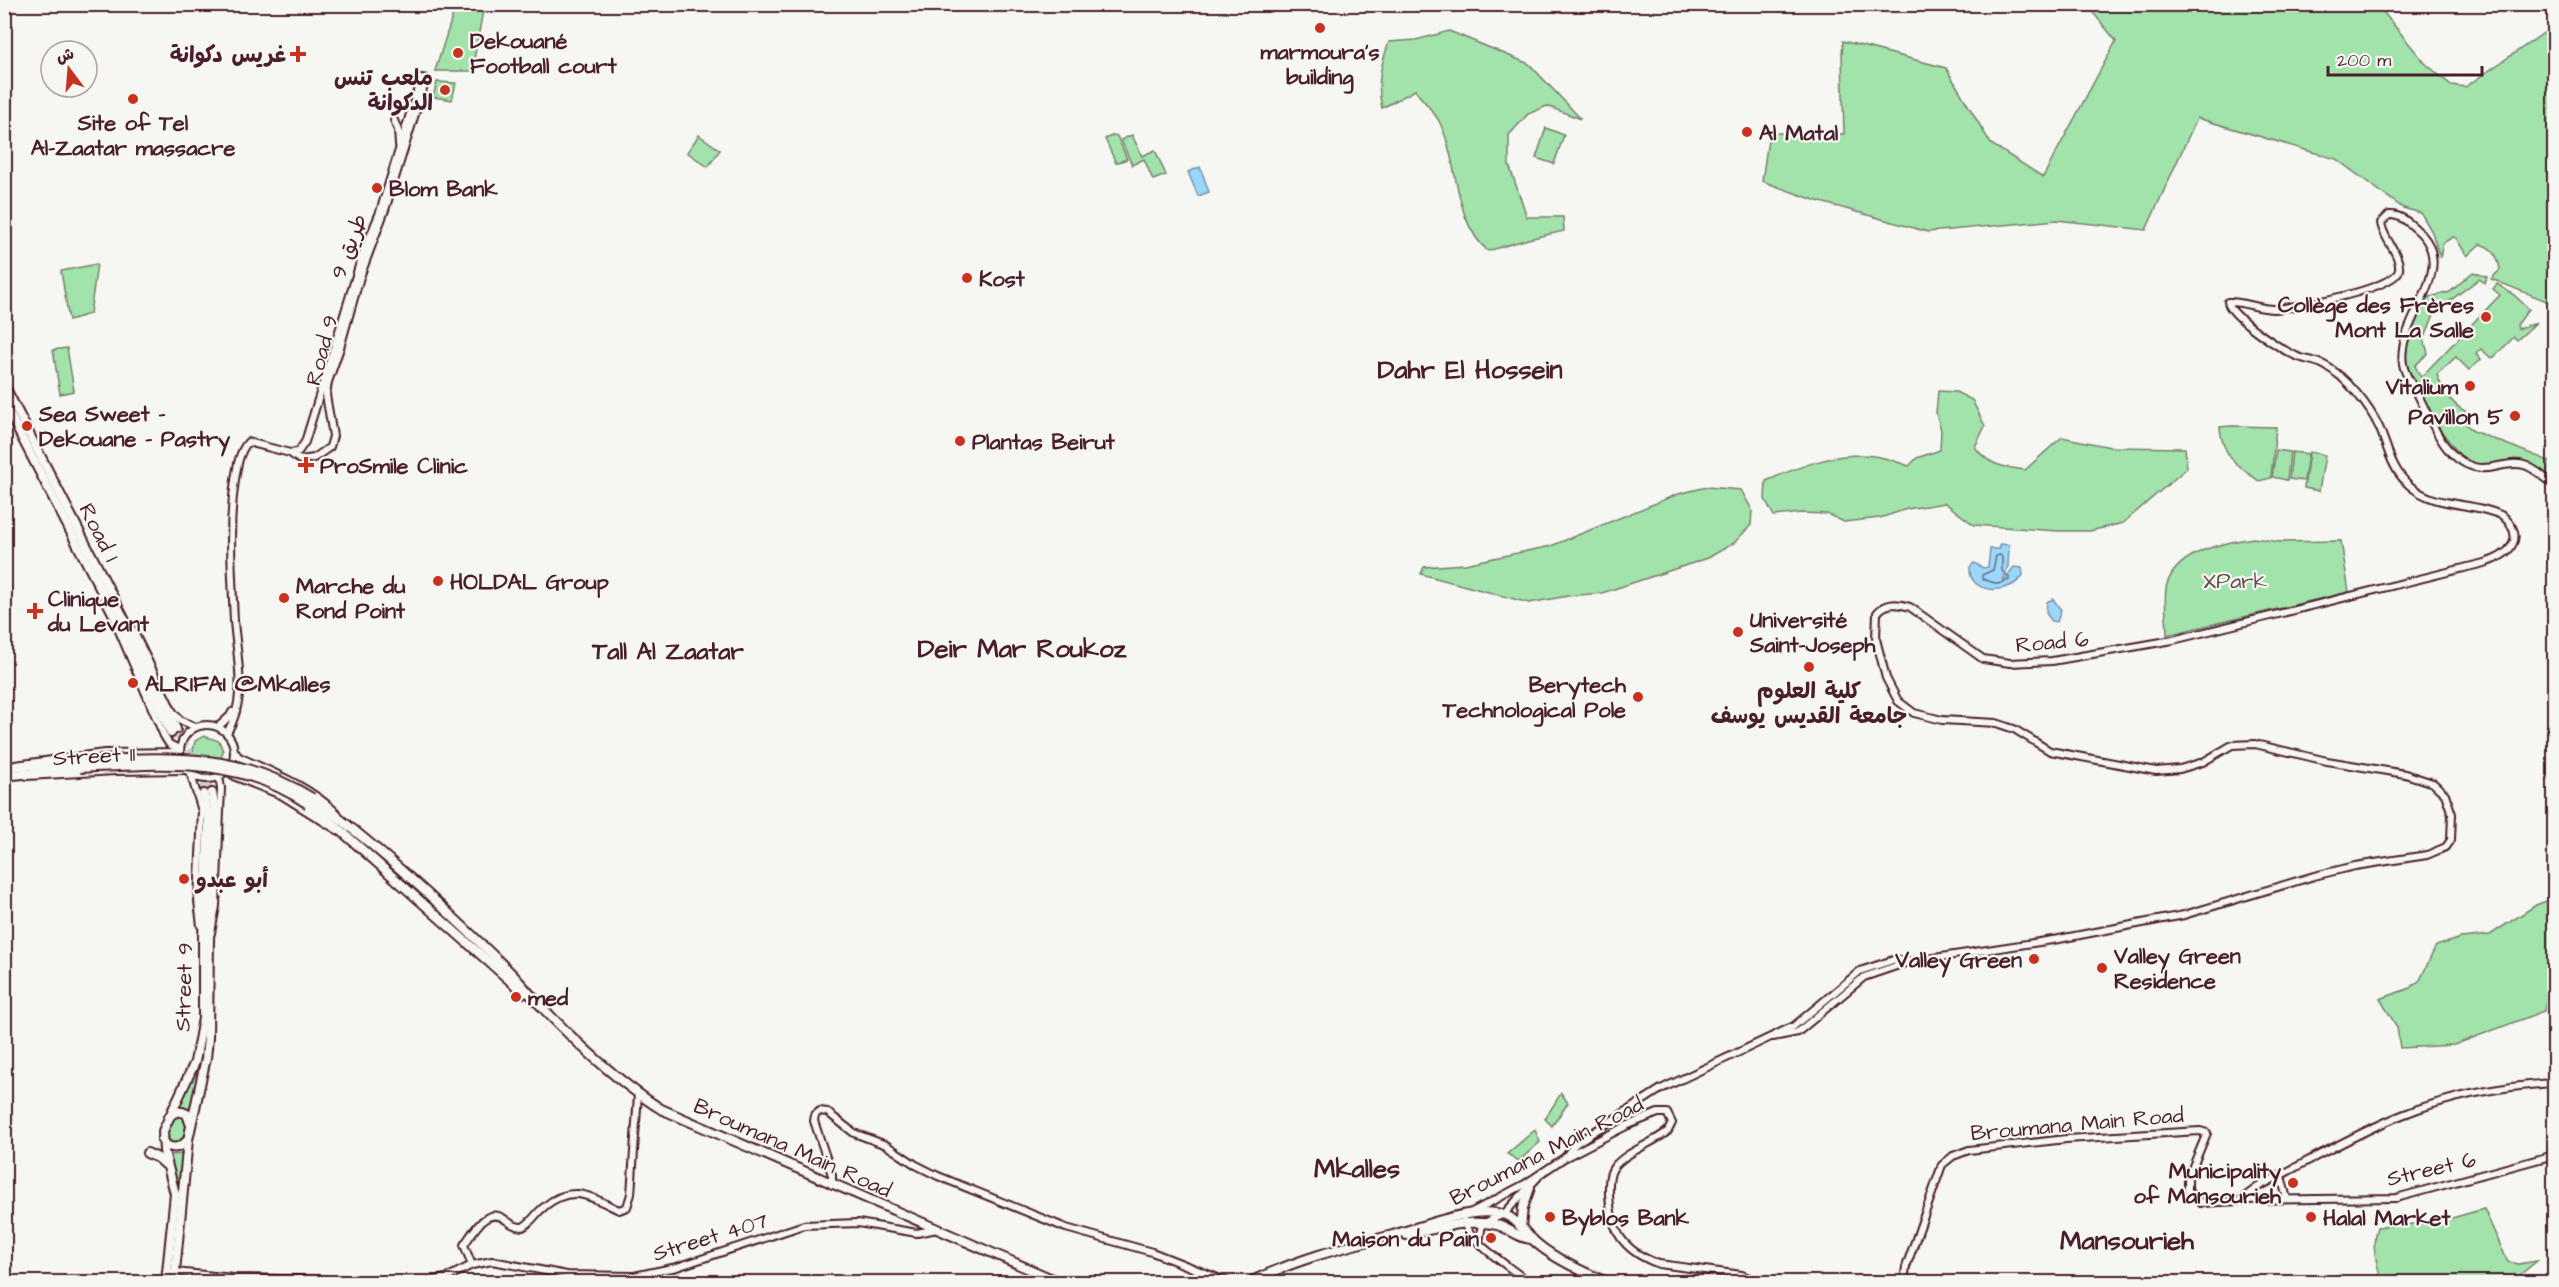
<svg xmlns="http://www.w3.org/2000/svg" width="2559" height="1287" viewBox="0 0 2559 1287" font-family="'Architects Daughter','Playpen Sans Arabic',sans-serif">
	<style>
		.green { fill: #a2e2ab; stroke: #76806b; stroke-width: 1.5 }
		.water { fill: #9ad9fc; stroke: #7a8fa8; stroke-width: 1.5 }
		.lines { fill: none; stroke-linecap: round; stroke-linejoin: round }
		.shore { stroke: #6a697f; stroke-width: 1.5 }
		.secondary-tunnel { stroke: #d4cbca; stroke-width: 8; stroke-dasharray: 8 4; stroke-linecap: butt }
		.tertiary-casing { stroke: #4a1f2b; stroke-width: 10 }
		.secondary-casing { stroke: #4a1f2b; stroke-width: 12 }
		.tertiary { stroke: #f6f6f2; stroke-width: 6 }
		.secondary { stroke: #f6f6f2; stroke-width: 8 }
		.secondary-bridge-casing { stroke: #4a1f2b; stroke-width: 12; stroke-linecap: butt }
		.secondary-bridge { stroke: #f6f6f2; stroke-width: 8 }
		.poi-dot { fill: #c8321e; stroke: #f6f6f2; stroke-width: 2 }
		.labels { text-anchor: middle; stroke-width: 4.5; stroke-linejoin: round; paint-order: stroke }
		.poi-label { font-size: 22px; font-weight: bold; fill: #4a1f2b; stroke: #f6f6f2; text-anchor: start }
		.street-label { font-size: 22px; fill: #4a1f2b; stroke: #f6f6f2 }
		.park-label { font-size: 22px; fill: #60504b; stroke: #f6f6f2 }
		.neighbourhood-label { font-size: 24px; font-weight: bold; fill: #4a1f2b; stroke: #f6f6f2 }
		.quarter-label { font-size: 26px; font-weight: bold; fill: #4a1f2b; stroke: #f6f6f2 }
	</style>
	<rect width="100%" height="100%" fill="#f6f6f2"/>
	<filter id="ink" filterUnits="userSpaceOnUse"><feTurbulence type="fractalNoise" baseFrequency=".0167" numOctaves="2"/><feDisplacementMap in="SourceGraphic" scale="12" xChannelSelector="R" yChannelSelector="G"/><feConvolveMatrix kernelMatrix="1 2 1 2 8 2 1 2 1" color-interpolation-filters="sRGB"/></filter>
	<g filter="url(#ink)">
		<g class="green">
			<polygon points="456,5 484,5 472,71 435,71"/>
			<path d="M2087,5H2392L2384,13L2425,63L2451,85L2465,87L2554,26V304L2491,279L2500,270C2498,255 2493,248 2480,244L2467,256L2456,238L2453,237L2443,243L2440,258L2432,232L2421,213L2403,208L2336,159L2197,118L2146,230L2057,220L1928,232L1814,200L1762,181L1769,133L1844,134L1842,55L1843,41L1946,68L1991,144L2043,177L2116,41Z"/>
			<path d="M1449,31L1529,64L1581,119L1547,106L1528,114L1509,135V165L1527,217H1563L1564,231L1528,239L1488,251C1453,221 1459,162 1440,123C1435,112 1422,100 1415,90L1382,108C1376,83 1381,65 1389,42L1416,40Z"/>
			<polygon points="437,82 456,83 452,100 433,97"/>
			<polygon points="1546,128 1564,135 1554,164 1536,158"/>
			<polygon points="699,135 720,150 708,167 687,152"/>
			<polygon points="1114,135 1117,136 1127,159 1116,163 1105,139"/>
			<polygon points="1132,135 1142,156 1155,150 1166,175 1153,180 1144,159 1132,165 1121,140"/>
			<polygon points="97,264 90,314 69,320 61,271"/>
			<path d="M2473,272L2487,277L2485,283L2479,279L2435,312L2424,339L2428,353L2415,366L2421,377L2500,295L2493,289L2497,284L2514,295L2529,309L2517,325L2518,329L2537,322L2517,340L2514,337L2494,357L2491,358L2481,349L2476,354L2481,360L2469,370L2456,357L2437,374C2441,388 2452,405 2465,411L2467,425L2473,431L2554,463V482L2532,466H2485L2470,462L2459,454L2441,431L2408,370L2406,358L2407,346L2413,326L2426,298L2450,292Z"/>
			<polygon points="67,348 74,391 60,394 53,350"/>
			<path d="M1938,391L1956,392L1972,400L1985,426L1975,447C1989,466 2003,467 2025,470L2062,437L2110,447L2185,448L2187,468L2123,523L2090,531H2058L1974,525L1945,503L1907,509L1880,518L1844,522L1827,514L1801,513L1774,516L1765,499L1766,481C1798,467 1838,451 1873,456C1885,457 1897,462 1909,466L1917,458L1940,450L1941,430L1936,413Z"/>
			<path d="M2231,426L2276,427L2271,478L2259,481C2237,466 2222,456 2220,427Z"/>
			<polygon points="2276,450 2290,452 2287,480 2272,477"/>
			<polygon points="2292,452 2308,454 2304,481 2289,479"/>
			<polygon points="2309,452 2325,455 2319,491 2304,488"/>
			<polygon points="1707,487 1741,490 1752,510 1751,525 1734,543 1708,558 1602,593 1568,596 1529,603 1421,574 1424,567 1465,564 1551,546 1678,494"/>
			<path d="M2253,538L2280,542L2341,541L2349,592L2167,635C2167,622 2163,595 2167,584C2178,551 2223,543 2253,538Z"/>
			<polygon points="204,736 219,741 223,751 220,761 192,756 195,741"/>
			<polygon points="2554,898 2554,982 2549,984 2544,1011 2454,1045 2400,1048 2397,1027 2380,999 2410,988 2420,980 2436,946 2461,938 2490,935 2536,905"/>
			<polygon points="204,1035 202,1057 189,1113 177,1108 195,1069"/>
			<polygon points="1561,1093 1568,1103 1552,1126 1545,1119"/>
			<path d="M177,1114L185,1116L187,1123L183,1140L175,1145L169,1142C163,1132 169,1121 177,1114Z"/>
			<polygon points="1535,1130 1540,1142 1519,1161 1507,1154"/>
			<polygon points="183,1154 178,1194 169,1155"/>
			<path d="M2484,1209L2508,1262L2518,1264L2537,1261L2511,1282H2381C2378,1264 2370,1246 2377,1227L2438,1222Z"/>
		</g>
		<g class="water">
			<polygon points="1200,167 1209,192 1198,196 1188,172"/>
			<path d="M2000,544L2009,545L2008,567L2003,579L2004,580L2014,567L2022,568L2023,575C2011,595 1968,596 1970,567L1974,563L1983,568L1988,567L1990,549H2000Z"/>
			<polygon points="2053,599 2061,610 2057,622 2052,621 2046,613 2047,602"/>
		</g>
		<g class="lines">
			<polygon class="shore" points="2000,555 2002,557 2002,571 2009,577 2009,580 1998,584 1982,579 1982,575 1993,570 1996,556"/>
			<g class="secondary-tunnel">
				<polyline points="176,729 212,793"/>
				<polyline points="171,733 204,794"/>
			</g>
			<defs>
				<g id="tertiary">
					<polyline points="394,120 398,130 399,145"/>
					<polyline points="116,624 164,736 169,744 179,749"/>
					<polyline points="133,630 173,712 180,720 196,727"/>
					<circle cx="207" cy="752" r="27"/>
					<polyline points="218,727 230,716 232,712"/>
					<path d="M227,733C248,698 237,659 234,621C232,574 228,527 235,480C237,467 239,452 248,442L290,453L300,460L314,458L330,447L333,436L326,395L328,382L340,348L360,277L385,210L426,79L421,78L380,212L362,256L305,442L298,452L290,453"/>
					<path d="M235,752L239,757C274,773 309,786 338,814"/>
					<polyline points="15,765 104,753 179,752"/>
					<polyline points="227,771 236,777 281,795 337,830"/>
					<polyline points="191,775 202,811 198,901 201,926"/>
					<polyline points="27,776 116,771 186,770"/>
					<polyline points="211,933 216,906 221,788 219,777"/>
					<path d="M1773,1037L1798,1032L1864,977L1908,962L2059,939L2184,915L2314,876L2355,866L2427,855L2446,847L2451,840L2452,814L2445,794L2433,783L2405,774L2327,761L2255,744L2232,745L2203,762L2180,769L2156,771L2050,751L2014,729L1996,723L1942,720L1914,713L1898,701L1886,678L1876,639L1877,613C1886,602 1898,603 1910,607L1983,659L2010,663L2052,661L2173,640L2484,563C2508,556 2528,539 2503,516C2473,501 2436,509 2409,485C2392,470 2388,449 2380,429C2370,407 2346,376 2324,365C2315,360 2303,360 2294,355C2281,349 2229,315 2228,302C2243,301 2258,309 2274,309C2293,308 2396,289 2399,270C2401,254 2383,239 2381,223L2389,215C2400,214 2408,222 2416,229C2463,268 2395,319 2403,364C2405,377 2414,386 2419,397C2432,422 2444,459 2474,467C2491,472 2507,460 2524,465C2535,468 2544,478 2554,484"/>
					<polyline points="1566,1156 1575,1144 1661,1089 1794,1026 1860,971 1896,959 1908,962"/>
					<polyline points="2281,1176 2287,1199"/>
					<polyline points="832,1185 832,1175 814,1121 815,1115 820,1111 827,1112 854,1133 886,1145 916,1165 938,1176 1066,1228 1152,1252 1228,1282"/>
					<polyline points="2242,1200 2396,1198 2554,1155"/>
					<path d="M1472,1212L1525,1184L1564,1158L1626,1126L1658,1113H1667L1672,1123L1668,1131C1652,1144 1627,1151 1614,1167C1608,1175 1609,1185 1609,1194C1611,1232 1623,1251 1659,1264L1742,1275L1759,1282"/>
					<path d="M1464,1221C1466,1240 1513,1269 1528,1282"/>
					<polyline points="1479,1242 1482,1224 1504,1214 1538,1177"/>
					<path d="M472,1265L464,1245C474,1231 487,1205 506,1220C512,1225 516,1227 523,1227C532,1222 536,1213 544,1207C572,1183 591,1197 619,1210L627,1207L631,1194L638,1094"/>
					<polyline points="175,1272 234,1278 425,1282 446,1278 472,1265 492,1261 567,1275 634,1276 677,1267 804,1225 858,1223 917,1233 937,1229"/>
					<path d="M1904,1282L1906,1267L1942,1165L1953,1156L1969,1150L2066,1139L2200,1131L2207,1133L2188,1178V1191L2201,1203L2239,1201L2258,1187C2304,1164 2354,1134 2402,1115C2450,1096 2503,1086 2554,1083"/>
				</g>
				<g id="secondary">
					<polyline points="4,385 135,640 176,729"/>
					<polyline points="4,403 132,650 171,733"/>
					<polyline points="4,768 80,761"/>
					<polyline points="4,776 80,768"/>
					<path d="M312,798C380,847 450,913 510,972C521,983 530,995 541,1006C573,1040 621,1084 661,1109L1059,1282"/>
					<polyline points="308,804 329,820 524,993"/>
					<path d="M169,1117C174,1111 180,1110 187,1114L190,1123"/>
					<path d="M162,1140C170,1151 179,1149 188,1140"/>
					<polyline points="147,1153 158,1158 166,1165"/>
					<polyline points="1521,1227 1523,1208 1530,1188"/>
					<path d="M1406,1235C1436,1229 1466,1218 1497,1225C1509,1228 1519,1239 1532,1239"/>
					<polyline points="166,1282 175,1194 164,1151 163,1131 195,1062 203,1018 203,937 209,820 204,794"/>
					<polyline points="174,1282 188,1140 206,1058 208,1039 209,939 215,811 212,793"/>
					<path d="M1250,1282C1295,1260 1340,1248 1389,1236C1420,1228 1474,1204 1505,1215C1517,1219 1523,1231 1532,1239C1550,1257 1583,1272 1607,1282"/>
				</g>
			</defs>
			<use href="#tertiary" class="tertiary-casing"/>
			<use href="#secondary" class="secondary-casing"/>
			<use href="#tertiary" class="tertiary"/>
			<use href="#secondary" class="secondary"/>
			<defs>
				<g id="secondary-bridge">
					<path d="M80,761C165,757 236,750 312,798"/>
					<path d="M80,768C163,764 235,755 308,804"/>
				</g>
			</defs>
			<use href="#secondary-bridge" class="secondary-bridge-casing"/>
			<use href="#secondary-bridge" class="secondary-bridge"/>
		</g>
	</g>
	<g class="poi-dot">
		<circle cx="1320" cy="28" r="6"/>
		<circle cx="458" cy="53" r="6"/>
		<path d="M295 45h6v6h6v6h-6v6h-6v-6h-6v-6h6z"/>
		<circle cx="445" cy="90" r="6"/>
		<circle cx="133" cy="99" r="6"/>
		<circle cx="1747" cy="132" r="6"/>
		<circle cx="377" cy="188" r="6"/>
		<circle cx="967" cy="278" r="6"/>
		<circle cx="2486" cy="317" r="6"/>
		<circle cx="2470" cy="386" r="6"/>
		<circle cx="2515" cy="416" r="6"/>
		<circle cx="27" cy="426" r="6"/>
		<circle cx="960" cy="441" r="6"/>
		<path d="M303 456h6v6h6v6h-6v6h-6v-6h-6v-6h6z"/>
		<circle cx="438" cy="581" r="6"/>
		<circle cx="284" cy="598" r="6"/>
		<path d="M32 602h6v6h6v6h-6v6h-6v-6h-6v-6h6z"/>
		<circle cx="1738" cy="632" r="6"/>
		<circle cx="1809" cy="667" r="6"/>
		<circle cx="133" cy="683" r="6"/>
		<circle cx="1638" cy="697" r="6"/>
		<circle cx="184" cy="879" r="6"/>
		<circle cx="2034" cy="959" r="6"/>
		<circle cx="2102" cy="968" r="6"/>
		<circle cx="516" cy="997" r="6"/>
		<circle cx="2293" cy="1183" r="6"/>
		<circle cx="1550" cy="1217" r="6"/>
		<circle cx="2311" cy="1217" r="6"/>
		<circle cx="1491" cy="1238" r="6"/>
	</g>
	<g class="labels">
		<g class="poi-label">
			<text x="470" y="48">Dekouané<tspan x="470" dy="25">Football court</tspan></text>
			<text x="1320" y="59" text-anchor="middle">marmoura's<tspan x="1320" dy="25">building</tspan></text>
			<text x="286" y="62" text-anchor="end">غريس دكوانة</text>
			<text x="433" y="85" text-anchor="end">ملعب تنس<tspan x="433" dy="25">الدكوانة</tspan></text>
			<text x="133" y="130" text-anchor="middle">Site of Tel<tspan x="133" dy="25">Al-Zaatar massacre</tspan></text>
			<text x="1759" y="140">Al Matal</text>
			<text x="389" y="196">Blom Bank</text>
			<text x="979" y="286">Kost</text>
			<text x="2474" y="312" text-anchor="end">Collège des Frères<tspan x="2474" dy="25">Mont La Salle</tspan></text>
			<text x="2458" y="394" text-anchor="end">Vitalium</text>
			<text x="39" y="421">Sea Sweet -<tspan x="39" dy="25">Dekouane - Pastry</tspan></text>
			<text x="2503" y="424" text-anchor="end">Pavillon 5</text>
			<text x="972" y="449">Plantas Beirut</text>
			<text x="320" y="473">ProSmile Clinic</text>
			<text x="450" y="589">HOLDAL Group</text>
			<text x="296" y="593">Marche du<tspan x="296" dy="25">Rond Point</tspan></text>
			<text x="48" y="606">Clinique<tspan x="48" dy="25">du Levant</tspan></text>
			<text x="1750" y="627">Université<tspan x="1750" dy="25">Saint-Joseph</tspan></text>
			<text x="145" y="691">ALRIFAI @Mkalles</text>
			<text x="1626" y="692" text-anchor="end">Berytech<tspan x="1626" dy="25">Technological Pole</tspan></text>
			<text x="1809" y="698" text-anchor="middle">كلية العلوم<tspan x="1809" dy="25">جامعة القديس يوسف</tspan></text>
			<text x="196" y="887">أبو عبدو</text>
			<text x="2114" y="963">Valley Green<tspan x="2114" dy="25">Residence</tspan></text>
			<text x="2022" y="967" text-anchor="end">Valley Green</text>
			<text x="528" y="1005">med</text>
			<text x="2281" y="1178" text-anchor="end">Municipality<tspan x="2281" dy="25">of Mansourieh</tspan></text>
			<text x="1562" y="1225">Byblos Bank</text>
			<text x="2323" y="1225">Halal Market</text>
			<text x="1479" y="1246" text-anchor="end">Maison du Pain</text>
		</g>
		<g class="street-label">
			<text transform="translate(348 246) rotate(-70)" y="8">9 طريق</text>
			<text transform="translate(321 350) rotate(-75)" y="8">Road 9</text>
			<text transform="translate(100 532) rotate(63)" y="8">Road 1</text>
			<text transform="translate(2052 641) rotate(-5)" y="8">Road 6</text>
			<text transform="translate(94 755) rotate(-3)" y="8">Street 11</text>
			<text transform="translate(183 987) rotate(-88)" y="8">Street 9</text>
			<text transform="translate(2077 1123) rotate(-5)" y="8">Broumana Main Road</text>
			<text transform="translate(793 1147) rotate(24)" y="8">Broumana Main Road</text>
			<text transform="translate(1546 1150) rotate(-27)" y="8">Broumana Main Road</text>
			<text transform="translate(2431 1168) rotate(-13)" y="8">Street 6</text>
			<text transform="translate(710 1236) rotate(-17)" y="8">Street 407</text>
		</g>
		<g class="park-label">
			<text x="2235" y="588">XPark</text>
		</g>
		<g class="neighbourhood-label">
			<text x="668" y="659">Tall Al Zaatar</text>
		</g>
		<g class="quarter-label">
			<text x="1470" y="378">Dahr El Hossein</text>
			<text x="1022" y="657">Deir Mar Roukoz</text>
			<text x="1357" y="1177">Mkalles</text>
			<text x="2127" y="1249">Mansourieh</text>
		</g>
	</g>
	<rect width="2559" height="1287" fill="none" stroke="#f6f6f2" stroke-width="24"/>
	<rect x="12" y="12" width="2535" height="1263" fill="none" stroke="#4a1f2b" stroke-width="2" filter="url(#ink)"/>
	<g transform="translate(69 69) rotate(344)"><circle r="28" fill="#f6f6f2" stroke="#b1a0a2" stroke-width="1.5"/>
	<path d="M0-4.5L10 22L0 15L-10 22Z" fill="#c8321e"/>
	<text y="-9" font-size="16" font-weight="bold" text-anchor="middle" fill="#4a1f2b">ش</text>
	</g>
	<path d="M2328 66v9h154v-9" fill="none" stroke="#4a1f2b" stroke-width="3"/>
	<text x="2337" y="66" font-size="18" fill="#4a1f2b" stroke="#f6f6f2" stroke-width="4.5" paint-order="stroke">200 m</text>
</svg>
